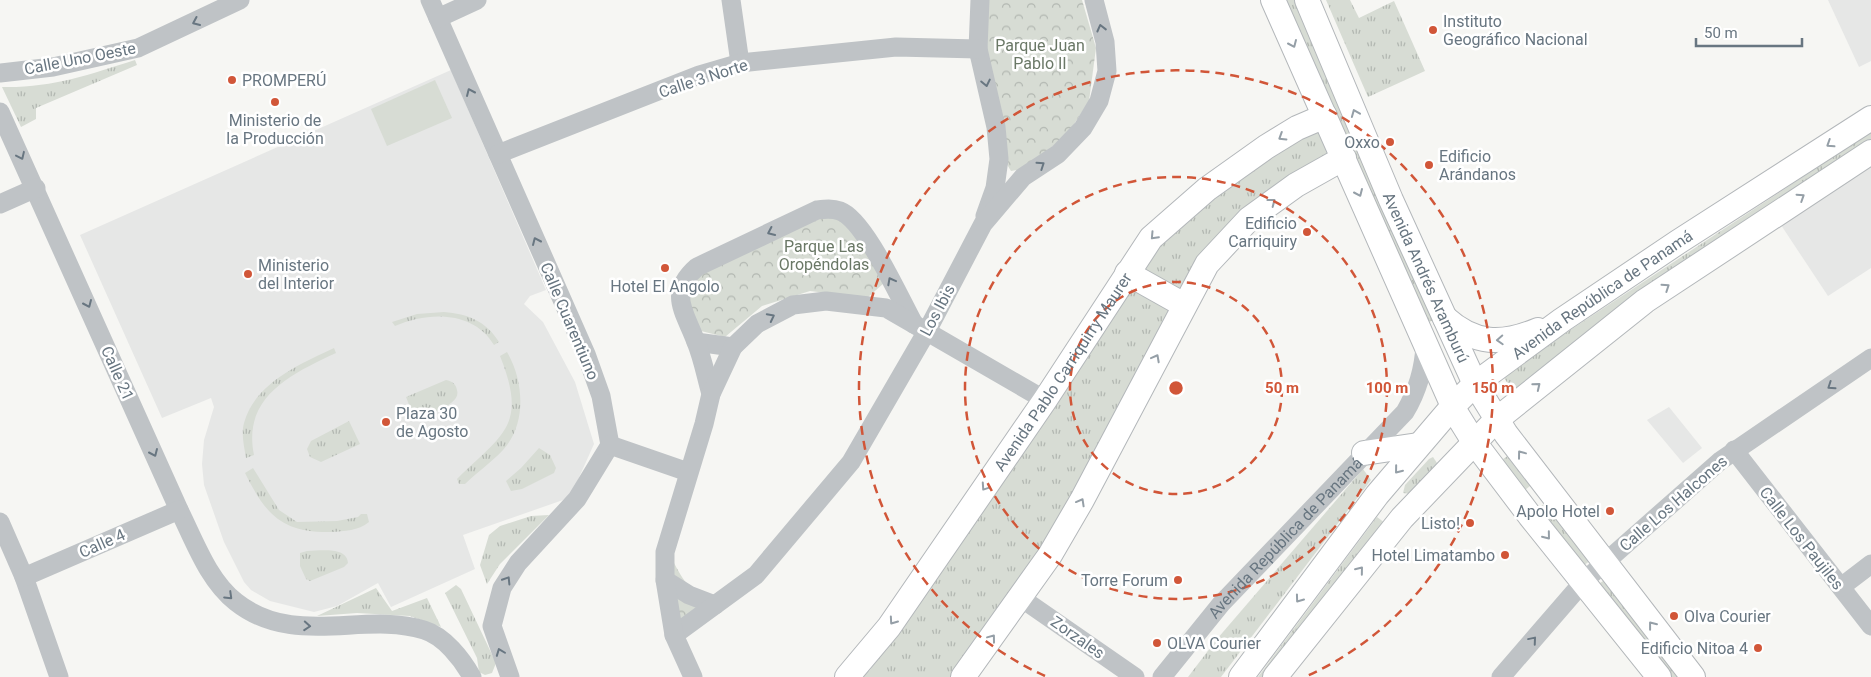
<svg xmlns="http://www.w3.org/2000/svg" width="1871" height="677" viewBox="0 0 1871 677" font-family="Roboto,sans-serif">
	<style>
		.built { fill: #e6e7e6 }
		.grass { fill: url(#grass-tufts) }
		.forest { fill: url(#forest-crowns) }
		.pitch { fill: #d7dcd4 }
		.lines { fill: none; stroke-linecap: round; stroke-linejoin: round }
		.major-casing { stroke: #b3b7ba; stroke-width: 26 }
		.minor { stroke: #bfc3c6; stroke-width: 19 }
		.major { stroke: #fff; stroke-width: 24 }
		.oneway { stroke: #687681 }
		.oneway2 { stroke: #959fa7 }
		.ring { fill: none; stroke: #d15638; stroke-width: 2.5; stroke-dasharray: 9 6 }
		.poi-dot { fill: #d15638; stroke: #fff; stroke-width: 2 }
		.labels { text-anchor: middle; stroke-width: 5; stroke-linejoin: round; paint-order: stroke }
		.poi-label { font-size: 16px; fill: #687681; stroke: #fff; text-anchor: start }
		.park-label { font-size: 16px; fill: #6a7866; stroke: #fff }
		.street-label { font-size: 16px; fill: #687681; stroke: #fff }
		.centre { fill: #d15638; stroke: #fff; stroke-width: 2.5 }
		.ring-label { font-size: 15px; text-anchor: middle; font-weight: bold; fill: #d15638; stroke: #fff; stroke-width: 5; stroke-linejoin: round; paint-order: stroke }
	</style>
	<defs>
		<pattern id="grass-tufts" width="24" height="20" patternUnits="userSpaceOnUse" patternTransform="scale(1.25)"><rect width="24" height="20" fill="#d7dcd4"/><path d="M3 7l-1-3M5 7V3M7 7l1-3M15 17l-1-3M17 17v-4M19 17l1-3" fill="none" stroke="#b2b7b1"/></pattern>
		<pattern id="forest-crowns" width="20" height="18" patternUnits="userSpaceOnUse" patternTransform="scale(1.25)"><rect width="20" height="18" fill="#d7dcd4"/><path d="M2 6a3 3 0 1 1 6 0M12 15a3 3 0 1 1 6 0" fill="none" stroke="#b2b7b1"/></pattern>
	</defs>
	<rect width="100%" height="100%" fill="#f6f6f3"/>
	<g class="built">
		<polygon points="1828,0 1871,0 1871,61 1859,67"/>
		<polygon points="451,70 546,290 530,296 524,304 543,322 575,382 594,444 572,493 563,500 463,535 475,569 391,607 378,583 337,606 314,612 270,601 251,590 244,582 224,542 204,485 202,464 204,440 214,407 211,398 162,418 80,235"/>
		<polygon points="1871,162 1871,268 1828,296 1779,222"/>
		<polygon points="1669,407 1702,448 1683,463 1647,420"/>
	</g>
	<g class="grass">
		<polygon points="1284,0 1301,0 1436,320 1424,323"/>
		<polygon points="1326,0 1350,0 1359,18 1394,1 1425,71 1368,97"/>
		<path d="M135,60L137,65L36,108V119L21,127L2,87C52,88 88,75 135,60Z"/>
		<polygon points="1318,128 1331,154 1181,294 1146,272 1144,263 1184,215 1272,154"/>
		<polygon points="1871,132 1871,142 1515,394 1502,375"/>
		<polygon points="1131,288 1172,311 1141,372 1024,580 952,677 861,677 870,670"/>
		<path d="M444,312C468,314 486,321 499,342L494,345C474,311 429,311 395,326L392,322L417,314Z"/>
		<path d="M334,348L336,353C291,374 242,397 254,455L246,458C244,446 241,434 244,423C255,383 300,364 334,348Z"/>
		<path d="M507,352C524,381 527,424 503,450C491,463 477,472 465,484H459L457,479C503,434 528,426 500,356Z"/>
		<path d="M446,380C452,381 456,384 457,390C462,405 426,415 415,420L406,397Z"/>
		<polygon points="349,421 360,444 321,462 310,457 307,449 311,441"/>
		<polygon points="539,448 550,455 556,468 554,473 522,489 511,491 506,481 521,468"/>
		<polygon points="1513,452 1535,482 1525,490 1502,460"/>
		<polygon points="1433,457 1437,463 1435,468 1411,494 1403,493 1405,485 1429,459"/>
		<path d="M253,468L279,510L297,522L337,521L358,517L361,514H367L369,522C358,531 345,531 331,532C282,533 266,515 245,473Z"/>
		<polygon points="1363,469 1371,480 1221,677 1188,677 1217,639"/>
		<polygon points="1550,499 1595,557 1579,569 1535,511"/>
		<polygon points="549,515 500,564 487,584 480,565 489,535 500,526 531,516"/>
		<polygon points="1377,517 1385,523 1269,677 1258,677"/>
		<path d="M307,551C319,551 347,546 348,563L344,567L310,581L306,579L300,566V553Z"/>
		<polygon points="1609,577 1686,677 1665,677 1594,587"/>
		<polygon points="456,585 461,589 496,663 492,673 485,675 479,672 477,658 445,593"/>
		<polygon points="376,588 392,611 427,598 441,627 410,616 357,613 317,616"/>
	</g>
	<g class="forest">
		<polygon points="986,0 1082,0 1096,48 1089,101 1069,132 1028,168 1011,171 1003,158 981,41"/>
		<polygon points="833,214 852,224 884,283 867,298 810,291 762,306 725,337 693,329 687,292 704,271 810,219"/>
		<path d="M672,559C684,582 690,595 718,595L677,626Z"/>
	</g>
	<polygon class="pitch" points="435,80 452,118 387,146 371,109"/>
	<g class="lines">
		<defs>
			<g id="major">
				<polyline points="1273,0 1456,413 1474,442 1530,516 1659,677"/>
				<path id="s2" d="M1307,0L1391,200L1475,384L1506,434L1693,677"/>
				<polyline points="1127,273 1184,305"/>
				<path d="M1445,318C1475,345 1502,345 1538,330"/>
				<polyline points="1364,453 1418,445"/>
				<path id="s3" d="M847,677L889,627L1045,400L1151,238L1207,189L1266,147L1297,128L1325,116"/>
				<polyline points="963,677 1050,555 1082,500 1207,264 1249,219 1296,185 1344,158"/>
				<path id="s4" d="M1241,677L1377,495L1453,406L1475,384L1562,320L1678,242L1871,118"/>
				<polyline points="1275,677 1402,518 1496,420 1645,301 1871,152"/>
			</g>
		</defs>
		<use href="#major" class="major-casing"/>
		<g class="minor">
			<polyline points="430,0 586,354 601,396 610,445 577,499 518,563 502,588 492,626 510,677"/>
			<polyline points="731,0 740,63"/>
			<polyline points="980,0 978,49 996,127 999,159 995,188 985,216"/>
			<polyline points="438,18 477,0"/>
			<polyline points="0,73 53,67 138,48 240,0"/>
			<path d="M0,112L179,510C195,542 208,580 236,602C294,648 364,611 424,630C444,636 462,659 472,677"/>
			<polyline points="498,154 699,75 740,63 896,47 978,49"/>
			<polyline points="0,204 36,188"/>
			<polyline points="696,342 733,347"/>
			<path d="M711,394C706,377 703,359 696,342C685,312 667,293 697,267L817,210C825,209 832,208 840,211C865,220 900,299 914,324"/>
			<polyline points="610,445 688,472"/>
			<polyline points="1734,450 1871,626"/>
			<polyline points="0,522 24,577 59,677"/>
			<polyline points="24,577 179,510"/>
			<polyline points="665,580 689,595 715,605"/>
			<polyline points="1841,587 1871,564"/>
			<polyline points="1021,598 1135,677"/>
			<polyline points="674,635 756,575 851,462 927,331 983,224 1023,177 1058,154 1083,128 1099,101 1107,71 1105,42 1094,0"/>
			<polyline points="693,677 674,635 665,580 665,552 704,424 711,394 733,347 757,324 793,305 826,301 886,308 1045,400"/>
			<path id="s1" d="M1162,677L1221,604L1405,412C1418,390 1424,370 1425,345"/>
			<polyline points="1501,677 1584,581 1720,461 1871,358"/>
		</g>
		<use href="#major" class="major"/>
	</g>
	<defs><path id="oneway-chevron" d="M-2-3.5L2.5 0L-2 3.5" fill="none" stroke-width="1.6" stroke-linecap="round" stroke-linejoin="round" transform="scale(1.25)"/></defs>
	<g class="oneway">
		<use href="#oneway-chevron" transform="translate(196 22) rotate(156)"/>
		<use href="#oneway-chevron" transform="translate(1101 28) rotate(-104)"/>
		<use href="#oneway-chevron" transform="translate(986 83) rotate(78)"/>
		<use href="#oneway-chevron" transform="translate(470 92) rotate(-114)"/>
		<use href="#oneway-chevron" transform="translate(21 156) rotate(65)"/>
		<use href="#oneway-chevron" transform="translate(1041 165) rotate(-34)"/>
		<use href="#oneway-chevron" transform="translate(771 232) rotate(155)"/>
		<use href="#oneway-chevron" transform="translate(536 241) rotate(-114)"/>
		<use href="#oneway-chevron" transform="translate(891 281) rotate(-118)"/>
		<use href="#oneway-chevron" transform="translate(88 304) rotate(66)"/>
		<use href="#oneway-chevron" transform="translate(771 317) rotate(-27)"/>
		<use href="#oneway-chevron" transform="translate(1831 386) rotate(146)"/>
		<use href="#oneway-chevron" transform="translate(154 453) rotate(66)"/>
		<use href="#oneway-chevron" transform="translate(507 580) rotate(-58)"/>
		<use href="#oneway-chevron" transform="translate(229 596) rotate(44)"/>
		<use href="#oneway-chevron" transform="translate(307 626) rotate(4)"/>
		<use href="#oneway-chevron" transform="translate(1533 640) rotate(-50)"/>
		<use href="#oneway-chevron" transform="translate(500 652) rotate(-111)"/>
	</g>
	<g class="oneway2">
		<use href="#oneway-chevron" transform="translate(1293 44) rotate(66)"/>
		<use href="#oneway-chevron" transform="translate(1355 113) rotate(-112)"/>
		<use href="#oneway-chevron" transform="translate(1282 137) rotate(148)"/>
		<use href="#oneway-chevron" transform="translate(1830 144) rotate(147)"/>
		<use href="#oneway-chevron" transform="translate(1359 193) rotate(66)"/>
		<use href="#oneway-chevron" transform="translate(1801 197) rotate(-33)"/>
		<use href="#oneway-chevron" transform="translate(1272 202) rotate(-37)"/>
		<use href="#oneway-chevron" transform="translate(1154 236) rotate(133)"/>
		<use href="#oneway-chevron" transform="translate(1666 287) rotate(-34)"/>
		<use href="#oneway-chevron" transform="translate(1500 340) rotate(177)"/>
		<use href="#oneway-chevron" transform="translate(1156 358) rotate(-62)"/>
		<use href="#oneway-chevron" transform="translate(1537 386) rotate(-39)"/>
		<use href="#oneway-chevron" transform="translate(1521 454) rotate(-127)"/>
		<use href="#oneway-chevron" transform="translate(1398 470) rotate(129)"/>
		<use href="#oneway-chevron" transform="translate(985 487) rotate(124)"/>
		<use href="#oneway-chevron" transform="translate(1081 502) rotate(-61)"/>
		<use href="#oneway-chevron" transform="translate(1547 536) rotate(51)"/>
		<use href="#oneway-chevron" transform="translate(1360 570) rotate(-51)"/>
		<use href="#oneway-chevron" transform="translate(1299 599) rotate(126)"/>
		<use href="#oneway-chevron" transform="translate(893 621) rotate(125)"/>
		<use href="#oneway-chevron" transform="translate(1652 625) rotate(-128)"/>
		<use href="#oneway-chevron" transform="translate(992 638) rotate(-53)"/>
	</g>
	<g class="ring">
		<circle cx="1176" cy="388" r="106"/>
		<circle cx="1176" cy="388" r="211"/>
		<path d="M1045 676A317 317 0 1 1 1307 676"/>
	</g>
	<g class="poi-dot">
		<circle cx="1433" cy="30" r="5"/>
		<circle cx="232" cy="80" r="5"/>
		<circle cx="275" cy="102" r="5"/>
		<circle cx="1390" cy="142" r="5"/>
		<circle cx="1429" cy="165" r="5"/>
		<circle cx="1307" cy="232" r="5"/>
		<circle cx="665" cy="268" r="5"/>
		<circle cx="248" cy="274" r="5"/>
		<circle cx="386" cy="422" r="5"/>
		<circle cx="1610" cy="511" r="5"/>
		<circle cx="1470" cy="523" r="5"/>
		<circle cx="1505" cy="555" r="5"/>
		<circle cx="1178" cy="580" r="5"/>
		<circle cx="1674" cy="616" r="5"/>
		<circle cx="1157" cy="643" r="5"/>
		<circle cx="1758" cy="648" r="5"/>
	</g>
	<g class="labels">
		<g class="poi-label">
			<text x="1443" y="27">Instituto<tspan x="1443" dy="18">Geográfico Nacional</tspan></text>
			<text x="242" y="86">PROMPERÚ</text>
			<text x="275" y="126" text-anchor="middle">Ministerio de<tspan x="275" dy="18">la Producción</tspan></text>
			<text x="1380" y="148" text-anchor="end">Oxxo</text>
			<text x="1439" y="162">Edificio<tspan x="1439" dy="18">Arándanos</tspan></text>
			<text x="1297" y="229" text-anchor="end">Edificio<tspan x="1297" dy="18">Carriquiry</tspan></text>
			<text x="258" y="271">Ministerio<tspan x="258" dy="18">del Interior</tspan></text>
			<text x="665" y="292" text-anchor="middle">Hotel El Angolo</text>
			<text x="396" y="419">Plaza 30<tspan x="396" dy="18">de Agosto</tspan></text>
			<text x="1600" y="517" text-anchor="end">Apolo Hotel</text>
			<text x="1460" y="529" text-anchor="end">Listo!</text>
			<text x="1495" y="561" text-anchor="end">Hotel Limatambo</text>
			<text x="1168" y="586" text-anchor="end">Torre Forum</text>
			<text x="1684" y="622">Olva Courier</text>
			<text x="1167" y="649">OLVA Courier</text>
			<text x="1748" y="654" text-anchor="end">Edificio Nitoa 4</text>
		</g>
		<g class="park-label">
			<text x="1040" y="51">Parque Juan<tspan x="1040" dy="18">Pablo II</tspan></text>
			<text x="824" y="252">Parque Las<tspan x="824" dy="18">Oropéndolas</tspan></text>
		</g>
		<g class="street-label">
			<text transform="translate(80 58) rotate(-11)" y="6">Calle Uno Oeste</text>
			<text transform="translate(703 78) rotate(-18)" y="6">Calle 3 Norte</text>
			<text dy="6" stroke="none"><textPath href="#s2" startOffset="302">Avenida Andrés Aramburú</textPath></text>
			<text dy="6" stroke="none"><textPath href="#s4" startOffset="531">Avenida República de Panamá</textPath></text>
			<text transform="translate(937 310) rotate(-62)" y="6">Los Ibis</text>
			<text transform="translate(570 321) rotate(67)" y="6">Calle Cuarentiuno</text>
			<text dy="6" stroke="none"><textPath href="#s3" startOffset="374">Avenida Pablo Carriquirry Maurer</textPath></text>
			<text transform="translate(118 373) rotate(66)" y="6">Calle 21</text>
			<text transform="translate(1673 503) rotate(-41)" y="6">Calle Los Halcones</text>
			<text dy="6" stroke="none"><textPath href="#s1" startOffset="186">Avenida República de Panamá</textPath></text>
			<text transform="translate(1802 538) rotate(52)" y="6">Calle Los Paujiles</text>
			<text transform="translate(102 543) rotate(-24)" y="6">Calle 4</text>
			<text transform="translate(1078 637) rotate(35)" y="6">Zorzales</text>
		</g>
	</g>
	<circle cx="1176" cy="388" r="8" class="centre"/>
	<g class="ring-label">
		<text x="1282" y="393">50 m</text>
		<text x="1387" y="393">100 m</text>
		<text x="1493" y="393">150 m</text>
	</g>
	<path d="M1696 38v8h106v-8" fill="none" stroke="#687681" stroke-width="2.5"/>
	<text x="1704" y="38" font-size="15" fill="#687681" stroke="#ffffff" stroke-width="4" paint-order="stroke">50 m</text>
</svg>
